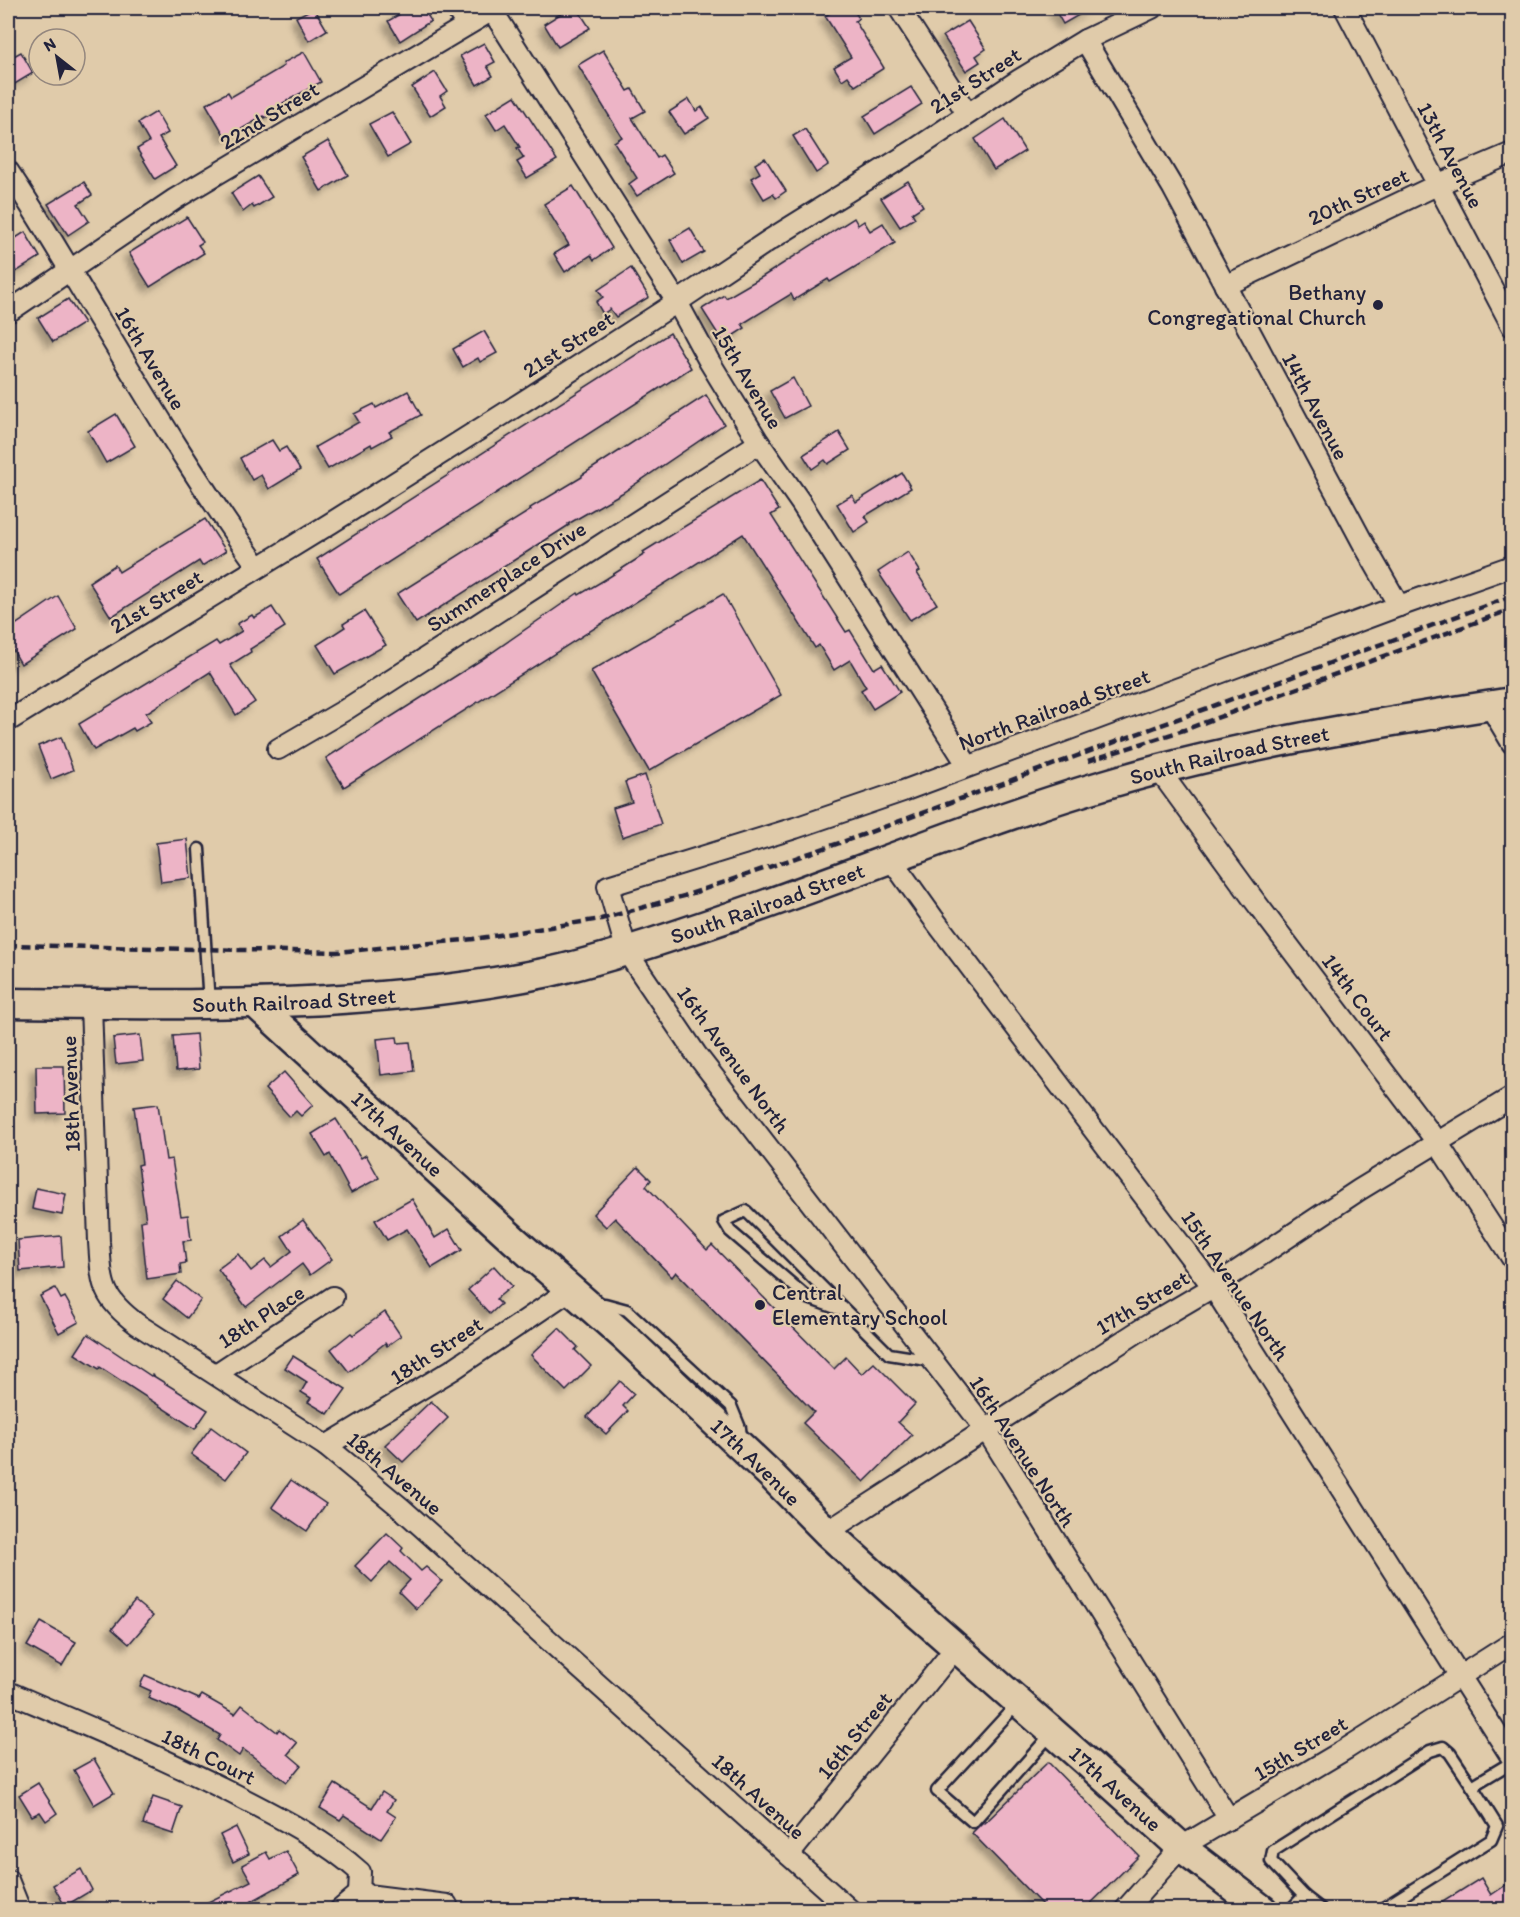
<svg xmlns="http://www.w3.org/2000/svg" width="1520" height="1917" viewBox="0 0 1520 1917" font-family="Itim,sans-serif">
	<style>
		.building { fill: #edb4c6; stroke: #22223b; stroke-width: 1.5; filter: url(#shadow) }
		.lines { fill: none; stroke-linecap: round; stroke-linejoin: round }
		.lane-casing { stroke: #22223b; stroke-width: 15 }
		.street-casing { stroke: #22223b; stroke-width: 24 }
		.secondary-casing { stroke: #22223b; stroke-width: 33 }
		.lane { stroke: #e0cbaa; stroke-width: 10 }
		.street { stroke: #e0cbaa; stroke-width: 20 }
		.secondary { stroke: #e0cbaa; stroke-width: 28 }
		.rail { stroke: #22223b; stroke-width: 4.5; stroke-dasharray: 9 4.5; stroke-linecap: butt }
		.poi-dot { fill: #22223b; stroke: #e0cbaa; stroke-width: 2 }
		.labels { text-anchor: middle; stroke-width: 4.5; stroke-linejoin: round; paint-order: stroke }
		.street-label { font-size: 22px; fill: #22223b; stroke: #e0cbaa }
		.poi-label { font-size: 22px; fill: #22223b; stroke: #e0cbaa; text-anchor: end }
	</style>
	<defs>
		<filter id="shadow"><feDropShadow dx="-5.5" dy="5.5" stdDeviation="3" flood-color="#0004"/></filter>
	</defs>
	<rect width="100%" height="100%" fill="#e0cbaa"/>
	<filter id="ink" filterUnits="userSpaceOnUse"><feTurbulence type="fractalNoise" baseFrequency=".0167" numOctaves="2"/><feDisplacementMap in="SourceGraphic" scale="12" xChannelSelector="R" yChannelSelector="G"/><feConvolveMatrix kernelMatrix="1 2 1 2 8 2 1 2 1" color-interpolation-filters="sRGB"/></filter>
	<g filter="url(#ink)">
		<g class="building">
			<polygon points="314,8 327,30 309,41 296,17"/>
			<polygon points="410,8 423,8 431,21 400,41 388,21"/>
			<polygon points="570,8 577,8 590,28 558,47 544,24"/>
			<polygon points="838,8 852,8 859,18 855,21 884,68 855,86 848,76 842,80 834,67 851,57 825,16"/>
			<polygon points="1054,8 1091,8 1063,24"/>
			<polygon points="968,21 986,49 976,56 980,62 966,71 943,36"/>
			<polygon points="484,43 495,62 487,66 493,76 477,85 460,56"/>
			<polygon points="603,50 628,91 632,89 645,111 632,118 657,158 662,155 674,173 637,196 629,184 637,178 614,142 622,137 578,65"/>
			<polygon points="21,52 33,73 8,88 8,59"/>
			<polygon points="304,52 321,82 283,103 285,106 265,118 264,116 226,138 206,104 228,92 231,97 284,66 283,63"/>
			<polygon points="435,72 447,91 440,96 446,106 430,116 412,87"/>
			<polygon points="911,87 922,104 875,134 864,116"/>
			<polygon points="515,96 557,160 527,178 517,162 524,158 517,148 520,147 505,124 496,130 486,114"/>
			<polygon points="689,99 696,111 702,107 709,118 684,134 669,112"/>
			<polygon points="156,112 168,133 159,138 176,166 155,179 137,149 149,142 138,123"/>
			<polygon points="392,112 411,144 388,157 369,124"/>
			<polygon points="1005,119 1025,151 994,170 975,139"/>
			<polygon points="805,129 828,165 816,173 793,136"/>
			<polygon points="328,141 348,175 321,191 301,157"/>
			<polygon points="765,158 786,191 776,198 773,194 764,199 751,178 760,173 755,164"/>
			<polygon points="258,176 272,197 254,208 252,205 243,212 231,193"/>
			<polygon points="908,181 923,206 912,213 915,218 900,227 881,198"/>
			<polygon points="84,182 92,195 78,204 89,221 68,235 48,204"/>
			<polygon points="573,186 612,248 594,260 591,255 565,272 554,254 569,245 544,204"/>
			<polygon points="187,217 203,242 198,245 204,253 150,287 129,253"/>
			<polygon points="854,218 858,225 864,221 870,231 883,223 895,243 830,282 828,279 794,300 791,294 742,324 745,328 723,342 702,309 724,295 726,298 762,277"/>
			<polygon points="690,228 704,252 683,264 670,240"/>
			<polygon points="25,232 40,257 16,272 8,258 8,243"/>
			<polygon points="631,268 649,297 616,317 610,309 603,314 596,302 603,297 598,290"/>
			<polygon points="68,299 84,323 53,342 38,318"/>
			<polygon points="484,331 497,353 480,362 478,358 463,367 453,349"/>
			<polygon points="670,333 691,368 339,594 317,559"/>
			<polygon points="793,378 808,406 785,418 770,391"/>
			<polygon points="408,391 421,415 389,432 392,436 372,447 371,444 328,469 315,447 359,422 354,414 374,404 376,408"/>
			<polygon points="706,395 724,424 622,493 568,524 569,525 416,623 397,594 531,510 530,508 582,477 582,475"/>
			<polygon points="116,414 135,446 106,463 88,431"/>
			<polygon points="839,432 850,450 828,464 825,460 812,469 803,455"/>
			<polygon points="272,440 279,451 286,447 300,470 269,489 261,475 252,480 240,458"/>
			<polygon points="902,473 911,488 865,516 869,522 854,532 837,504 852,495 856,502"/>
			<polygon points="760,480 779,510 771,515 846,632 850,630 874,669 882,664 900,692 873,709 861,690 866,687 850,660 834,670 819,645 815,648 743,534 344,787 326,758 481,660 578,593 579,595 606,579 645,554 643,552"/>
			<polygon points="205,519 226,551 202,566 199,561 111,617 89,582 115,565 119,572"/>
			<polygon points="908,552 920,571 917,573 937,604 910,620 878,572"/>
			<polygon points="723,594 781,695 649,771 591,671"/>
			<polygon points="58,596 77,629 21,664 8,641 8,630"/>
			<polygon points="272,607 285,627 250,649 251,652 230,665 255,702 236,715 210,672 146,713 151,722 135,731 133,728 94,750 79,724 216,641 219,645 242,631 237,624 252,615 254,618"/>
			<polygon points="364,611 386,645 335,674 317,645 345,627 343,624"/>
			<polygon points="61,737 73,770 51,779 38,746"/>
			<polygon points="645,775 661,824 622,837 613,808 632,802 625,782"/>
			<polygon points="187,839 191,878 161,882 156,843"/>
			<polygon points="196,1034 199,1069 176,1071 173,1036"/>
			<polygon points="140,1035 143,1061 116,1064 113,1038"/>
			<polygon points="397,1037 398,1043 410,1042 414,1071 381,1075 377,1039"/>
			<polygon points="36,1066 64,1066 65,1113 37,1114"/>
			<polygon points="284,1072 313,1105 301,1116 296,1111 290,1117 265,1089"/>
			<polygon points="158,1104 166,1160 172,1159 181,1216 188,1215 191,1240 183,1241 186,1263 180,1264 181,1274 147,1279 141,1221 146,1220 138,1165 142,1164 134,1107"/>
			<polygon points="336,1119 361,1158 366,1155 379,1178 351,1193 330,1154 326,1157 312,1134"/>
			<polygon points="638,1167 651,1180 646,1186 707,1250 712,1245 834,1369 846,1357 862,1374 874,1363 915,1404 898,1422 912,1435 864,1482 803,1423 814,1412 676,1272 672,1277 615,1218 606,1227 593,1214"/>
			<polygon points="36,1188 66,1194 62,1215 32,1209"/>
			<polygon points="412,1199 435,1238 449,1229 462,1250 432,1268 407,1229 387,1240 375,1220"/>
			<polygon points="303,1220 332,1259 310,1275 302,1264 246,1307 218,1269 238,1254 251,1271 265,1260 271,1267 292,1251 282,1236"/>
			<polygon points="61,1236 63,1267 20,1271 18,1240"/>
			<polygon points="494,1266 512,1286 496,1299 501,1304 490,1314 468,1290"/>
			<polygon points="177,1281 201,1300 187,1318 163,1299"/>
			<polygon points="55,1288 61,1299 65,1297 79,1322 59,1333 40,1296"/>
			<polygon points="385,1312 401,1336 387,1346 385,1343 349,1372 331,1349 351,1333 353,1335"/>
			<polygon points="559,1328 578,1347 575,1350 591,1366 566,1391 531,1355"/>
			<polygon points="88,1334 151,1376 152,1375 208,1410 195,1429 100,1367 99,1369 75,1354"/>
			<polygon points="293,1356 346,1389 328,1414 308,1402 311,1398 301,1392 307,1382 285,1368"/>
			<polygon points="620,1381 634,1394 623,1406 628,1411 606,1434 587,1417"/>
			<polygon points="431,1401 448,1418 403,1462 385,1445"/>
			<polygon points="211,1427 246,1453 226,1479 191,1454"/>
			<polygon points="291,1480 326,1504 307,1531 272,1507"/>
			<polygon points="387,1533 403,1548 401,1551 421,1571 426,1567 442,1581 416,1609 399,1592 410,1580 390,1562 372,1582 355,1566"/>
			<polygon points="135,1601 153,1616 129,1644 112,1629"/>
			<polygon points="41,1622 76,1642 62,1666 27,1646"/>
			<polygon points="145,1675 199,1699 202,1695 235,1714 242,1705 277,1732 279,1729 297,1743 288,1754 301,1765 287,1782 243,1749 239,1756 217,1740 220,1735 175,1709 148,1698 151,1691 140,1686"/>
			<polygon points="94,1759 114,1793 94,1805 74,1770"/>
			<polygon points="1048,1762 1139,1856 1084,1910 1047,1910 972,1833 984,1821 985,1823"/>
			<polygon points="38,1783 57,1813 46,1821 40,1812 32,1816 19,1795"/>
			<polygon points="335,1784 372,1808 382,1792 394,1800 387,1811 396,1817 381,1839 344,1815 340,1820 320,1808"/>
			<polygon points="153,1797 182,1807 173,1834 143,1824"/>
			<polygon points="236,1827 249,1854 233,1862 220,1835"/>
			<polygon points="286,1851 299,1875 236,1910 192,1910 251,1881 242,1865 266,1852 270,1859"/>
			<polygon points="81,1869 92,1890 65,1906 53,1885"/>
			<polygon points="1481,1878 1491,1895 1512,1881 1512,1910 1430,1910"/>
		</g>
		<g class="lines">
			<defs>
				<g id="lane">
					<polyline points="199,849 209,1004"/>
					<polyline points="597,1305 605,1304 627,1310 731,1406 740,1428 741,1438"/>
					<polyline points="847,1312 808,1298 730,1231 724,1221 746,1211 889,1354 933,1361"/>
					<polyline points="1017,1704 937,1791 973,1822 1052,1733"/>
					<polyline points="1304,1896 1322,1910"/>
					<polyline points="1290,1910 1304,1896 1271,1861 1273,1851 1430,1751 1443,1747 1450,1753 1472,1786 1512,1762"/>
					<polyline points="1380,1910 1491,1840 1497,1826 1472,1786"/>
				</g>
				<g id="street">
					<polyline points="456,8 466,24"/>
					<polyline points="899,8 967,113"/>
					<polyline points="1345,8 1512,326"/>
					<polyline points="492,10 677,302 709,361 759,443 801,503 968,766"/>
					<polyline points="1085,40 1173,188 1363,543 1399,606"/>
					<path d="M8,171C41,220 70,271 101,322C151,405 201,488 258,567"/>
					<polyline points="1225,286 1439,184 1512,153"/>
					<polyline points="8,312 175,199 496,8"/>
					<polyline points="1490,706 1512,743"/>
					<polyline points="8,721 331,523 529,398 677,302 768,241 911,152 1019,80 1085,40 1152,8"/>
					<polyline points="278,749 345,710 759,443"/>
					<polyline points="1159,770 1251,896 1437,1142 1512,1258"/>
					<polyline points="891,859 933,918 1213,1287 1512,1758"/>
					<path d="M91,1004L99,1242C102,1285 101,1297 137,1324L326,1446L401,1508L850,1910"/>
					<polyline points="216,1374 333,1297"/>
					<polyline points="326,1446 452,1370 570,1290"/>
					<polyline points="827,1532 1145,1327 1213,1287 1359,1190 1512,1097"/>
					<path d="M8,1692C85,1725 162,1757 236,1795C279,1817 325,1840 360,1872L359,1894"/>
					<polyline points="1229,1819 987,1431 696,1054 627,952 608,886 795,828 903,791 1399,606 1512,566"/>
					<polyline points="789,1855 957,1646"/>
					<polyline points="8,1880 20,1910"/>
					<polyline points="340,1910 359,1894 447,1905"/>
					<polyline points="1125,1910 1181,1847 1346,1749 1512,1643"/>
				</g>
				<g id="secondary">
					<path id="s1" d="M8,1003C188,1005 372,1009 549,972C598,961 644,946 691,930C824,887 953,831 1087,790C1225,747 1370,724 1512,702"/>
					<path id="s2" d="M256,1004L514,1240L626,1338L769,1473L827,1532L894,1593L1089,1764L1181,1847L1263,1910"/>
				</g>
			</defs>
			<use href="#lane" class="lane-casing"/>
			<use href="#street" class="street-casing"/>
			<use href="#secondary" class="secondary-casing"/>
			<use href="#lane" class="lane"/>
			<use href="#street" class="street"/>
			<use href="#secondary" class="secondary"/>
			<g class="rail">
				<polyline points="1088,761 1184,730 1512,609"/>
				<polyline points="8,945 337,952 474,939 601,919 684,896 854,838 1512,596"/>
			</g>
		</g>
	</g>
	<g class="poi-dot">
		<circle cx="1378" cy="305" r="6"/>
		<circle cx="760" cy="1305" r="6"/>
	</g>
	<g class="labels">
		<g class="street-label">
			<text transform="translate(975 80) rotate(-33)" y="8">21st Street</text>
			<text transform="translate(269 115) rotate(-31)" y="8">22nd Street</text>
			<text transform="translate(1451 155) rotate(62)" y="8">13th Avenue</text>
			<text transform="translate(1358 196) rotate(-25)" y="8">20th Street</text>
			<text transform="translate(568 344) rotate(-33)" y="8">21st Street</text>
			<text transform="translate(151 358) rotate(59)" y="8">16th Avenue</text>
			<text transform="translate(748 377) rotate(59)" y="8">15th Avenue</text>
			<text transform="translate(1316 406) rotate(62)" y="8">14th Avenue</text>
			<text transform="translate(506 576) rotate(-33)" y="8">Summerplace Drive</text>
			<text transform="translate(156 601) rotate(-31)" y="8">21st Street</text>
			<text transform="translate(1054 709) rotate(-20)" y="8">North Railroad Street</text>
			<text dy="8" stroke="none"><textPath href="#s1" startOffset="1258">South Railroad Street</textPath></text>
			<text dy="8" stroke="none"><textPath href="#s1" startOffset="772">South Railroad Street</textPath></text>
			<text transform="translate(1358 997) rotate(53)" y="8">14th Court</text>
			<text dy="8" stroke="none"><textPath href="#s1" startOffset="286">South Railroad Street</textPath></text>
			<text transform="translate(734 1059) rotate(54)" y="8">16th Avenue North</text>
			<text transform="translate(70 1094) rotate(-92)" y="8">18th Avenue</text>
			<text dy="8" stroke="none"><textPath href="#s2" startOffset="192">17th Avenue</textPath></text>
			<text transform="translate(1236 1285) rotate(56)" y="8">15th Avenue North</text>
			<text transform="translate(1142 1302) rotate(-31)" y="8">17th Street</text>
			<text transform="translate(261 1316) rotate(-33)" y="8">18th Place</text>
			<text transform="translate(436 1350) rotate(-33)" y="8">18th Street</text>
			<text transform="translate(1023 1451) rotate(57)" y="8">16th Avenue North</text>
			<text dy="8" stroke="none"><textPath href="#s2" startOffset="678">17th Avenue</textPath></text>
			<text transform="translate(395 1473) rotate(40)" y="8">18th Avenue</text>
			<text transform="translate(854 1735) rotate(-51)" y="8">16th Street</text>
			<text transform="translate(1300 1748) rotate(-31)" y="8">15th Street</text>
			<text transform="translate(209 1756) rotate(26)" y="8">18th Court</text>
			<text dy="8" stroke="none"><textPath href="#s2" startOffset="1164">17th Avenue</textPath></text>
			<text transform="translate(759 1796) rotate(42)" y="8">18th Avenue</text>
		</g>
		<g class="poi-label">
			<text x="1366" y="300">Bethany<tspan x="1366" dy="25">Congregational Church</tspan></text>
			<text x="772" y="1300" text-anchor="start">Central<tspan x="772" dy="25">Elementary School</tspan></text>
		</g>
	</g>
	<rect width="1520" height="1917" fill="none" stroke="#e0cbaa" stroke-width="30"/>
	<rect x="15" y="15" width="1490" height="1887" fill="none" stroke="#22223b" stroke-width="2" filter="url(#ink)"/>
	<g transform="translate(57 57) rotate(329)"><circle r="28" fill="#e0cbaa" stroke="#94877e" stroke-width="1.5"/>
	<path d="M0-4.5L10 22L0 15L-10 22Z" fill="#22223b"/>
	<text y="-9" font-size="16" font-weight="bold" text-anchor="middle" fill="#22223b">N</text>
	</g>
</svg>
